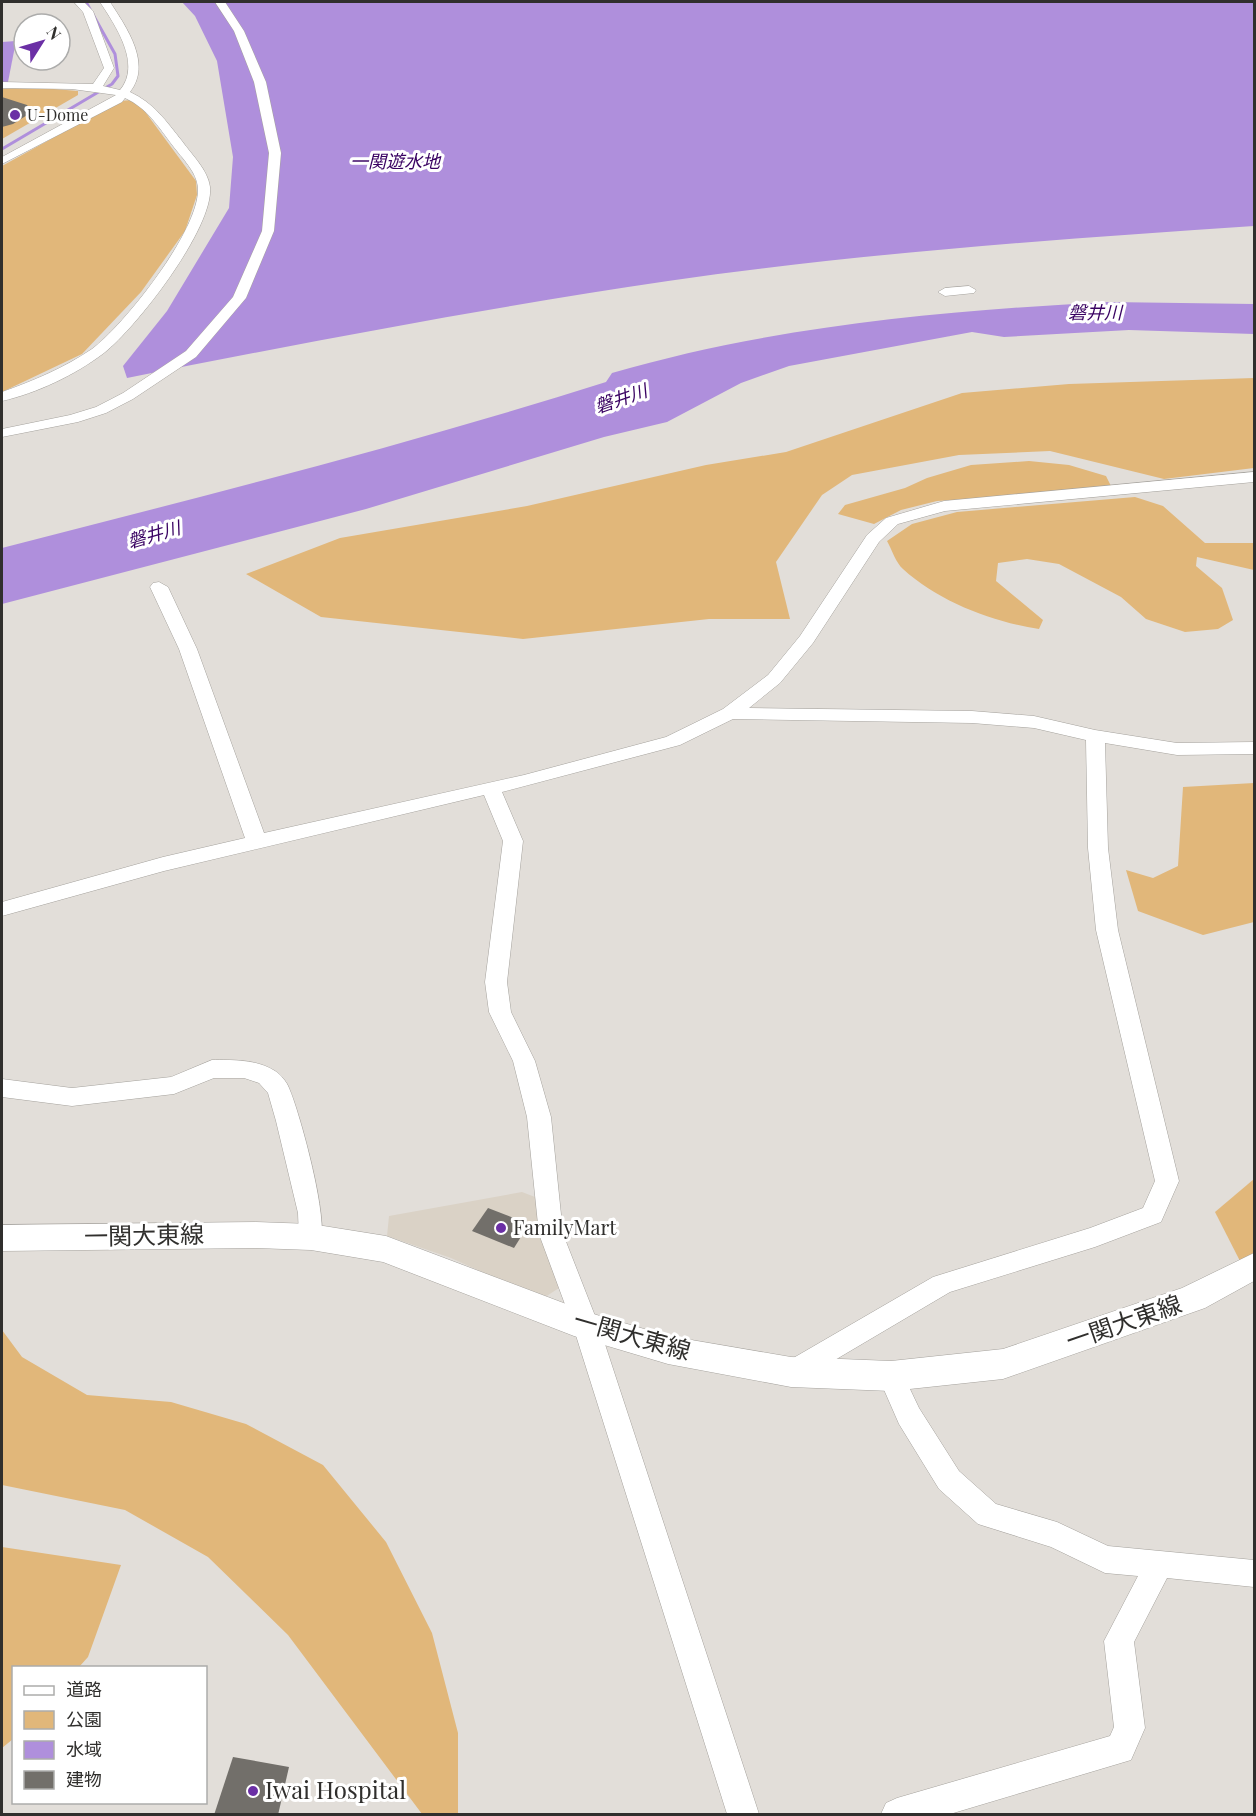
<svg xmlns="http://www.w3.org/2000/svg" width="1256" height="1816" viewBox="0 0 1256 1816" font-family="'Playfair Display','Noto Sans JP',serif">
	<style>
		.built { fill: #dad2c6 }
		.green { fill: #e1b77a }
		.water { fill: #af8fdc }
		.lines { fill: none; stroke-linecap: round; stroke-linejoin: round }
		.stream { stroke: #af8fdc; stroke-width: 3 }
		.building { fill: #726f6a }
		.minor-casing { stroke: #a5a29d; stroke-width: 1 }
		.major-casing { stroke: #a5a29d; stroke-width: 1 }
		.minor { fill: #fff; fill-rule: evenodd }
		.major { fill: #fff; fill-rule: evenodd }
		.poi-dot { fill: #6b2fa5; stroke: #fff; stroke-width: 2 }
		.labels { text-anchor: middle; stroke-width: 6; stroke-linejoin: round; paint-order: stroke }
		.far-poi-label { font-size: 16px; fill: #302f2d; stroke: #fff; text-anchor: start }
		.far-water-label { font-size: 18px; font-style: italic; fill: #390262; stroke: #fff }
		.poi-label { font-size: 20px; fill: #302f2d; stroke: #fff; text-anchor: start }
		.near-street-label { font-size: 24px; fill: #302f2d; stroke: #fff }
		.near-poi-label { font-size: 24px; fill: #302f2d; stroke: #fff; text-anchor: start }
	</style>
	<rect width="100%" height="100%" fill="#e2ded9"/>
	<polygon class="built" points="522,1192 535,1197 559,1288 542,1299 451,1258 387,1236 389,1216"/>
	<g class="green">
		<polygon points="30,87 78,91 78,95 2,139 2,89"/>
		<polygon points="132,100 138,102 196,181 197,195 185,231 141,292 82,354 2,392 2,166 120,101"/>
		<polygon points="1254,378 1254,468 1164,479 1050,451 959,455 852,475 822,495 776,562 790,619 709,619 523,639 321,617 246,574 340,538 527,506 706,465 786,452 962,393 1069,384"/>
		<polygon points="1029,461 1069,465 1106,476 1113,490 937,501 901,510 874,524 838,514 845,505 905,488 927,478 971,465"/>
		<path d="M1135,497L1163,506L1205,543H1254V570L1197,557L1196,566L1222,588L1233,620L1218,629L1185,632L1146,619L1121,597L1059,564L1027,559L998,563L996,581L1043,620L1039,629C993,622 939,602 903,569C896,563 892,550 887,541L912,524L957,512Z"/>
		<polygon points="1254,783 1254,922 1203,935 1138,911 1126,870 1153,878 1178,866 1183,787"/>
		<polygon points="1254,1179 1254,1255 1242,1265 1215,1212"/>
		<polygon points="2,1330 22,1357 87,1395 171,1402 246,1424 323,1465 386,1542 432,1633 458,1733 458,1814 422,1814 288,1635 208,1557 125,1510 2,1485"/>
		<polygon points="2,1547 121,1565 88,1657 79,1667 14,1668 13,1739 2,1748"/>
	</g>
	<g class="water">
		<path d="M182,2H1254V226C1058,239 862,253 668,281C486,308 307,342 127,378L123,366L167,311L229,208L233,157L217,61L195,16Z"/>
		<polygon points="16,41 8,82 2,82 2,42"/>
		<path d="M1108,302L1254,304V334L1129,330L1004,337L972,332L789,366L741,383L667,422L604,437L366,509L2,604V548C204,496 407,445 606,382L612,373C774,326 941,311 1108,302Z"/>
	</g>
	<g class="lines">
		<polyline class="stream" points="2,149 112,84 118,76 115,54 86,2"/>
	</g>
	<g class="building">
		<polygon points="2,97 27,105 32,112 13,124 2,127"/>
		<polygon points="488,1208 529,1224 514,1248 472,1231"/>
		<polygon points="233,1757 289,1767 278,1815 214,1815"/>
	</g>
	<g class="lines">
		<defs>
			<g id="minor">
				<path d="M74,2H84L93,11L114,68L103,86L120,90C142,64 115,25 100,2H110C127,28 152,64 130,92C154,103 166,121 182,141C192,155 208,170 210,187C214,228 136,328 104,353C75,375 37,393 2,401V392C33,381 64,368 92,349C124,325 200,230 198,188C197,172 182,158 173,146C158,126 147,108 125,98L122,102L2,164V157L116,95L72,89L2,88V82L93,84L104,68L83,12Z"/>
				<polygon points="215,2 225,2 244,31 266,82 281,153 274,231 246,298 196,357 133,399 106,413 78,422 2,437 2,429 70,415 96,407 123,393 186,351 233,297 262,231 269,153 254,82 234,31"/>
				<polygon points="969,286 976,290 974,293 945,296 938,292 945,288"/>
				<polygon points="1254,472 1254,482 945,511 898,524 879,542 813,643 780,683 749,708 972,711 1034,716 1095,730 1177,743 1254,742 1254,754 1177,755 1105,743 1108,848 1118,930 1179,1181 1161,1222 1095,1247 950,1292 801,1380 792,1383 783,1380 779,1372 783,1364 933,1277 1090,1228 1143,1208 1155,1181 1096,930 1088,848 1086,740 1034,728 972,723 733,719 680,745 502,792 523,841 507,982 511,1012 535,1061 551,1117 563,1234 599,1326 759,1814 727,1814 573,1326 539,1234 527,1117 513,1061 489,1012 485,982 503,841 484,795 164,871 2,916 2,902 163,857 245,838 179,649 150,587 153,583 159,582 168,587 197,649 264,833 524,775 666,737 723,709 768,675 800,636 867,535 886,518 944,501"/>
				<path d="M212,1060C233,1060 256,1059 275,1071C280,1074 287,1082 289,1088C300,1113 330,1223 320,1244L311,1247L302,1244L299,1237L298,1213L276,1121L268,1093L259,1083L244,1078H214L174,1094L72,1106L2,1097V1079L72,1088L171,1077Z"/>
				<polygon points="891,1364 900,1368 919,1408 959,1471 996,1504 1057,1522 1108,1546 1254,1560 1254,1587 1167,1578 1134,1642 1145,1728 1131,1760 950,1814 881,1814 886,1803 897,1798 1110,1736 1114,1727 1104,1641 1138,1576 1105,1573 1051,1547 978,1524 939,1489 899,1424 878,1376 882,1368"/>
			</g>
			<polygon id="major" points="256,1222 311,1224 386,1236 590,1313 668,1336 791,1357 891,1361 1003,1349 1182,1288 1254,1253 1254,1281 1205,1308 1003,1379 891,1391 791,1387 668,1364 574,1336 383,1262 311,1250 256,1248 2,1251 2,1225"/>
		</defs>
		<use href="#minor" class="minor-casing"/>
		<use href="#major" class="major-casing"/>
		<use href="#minor" class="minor"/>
		<use href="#major" class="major"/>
	</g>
	<g class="poi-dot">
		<circle cx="15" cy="115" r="6"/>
		<circle cx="501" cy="1228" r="6"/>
		<circle cx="253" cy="1791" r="6"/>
	</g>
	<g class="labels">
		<g class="far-poi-label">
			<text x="27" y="121">U-Dome</text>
		</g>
		<g class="far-water-label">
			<text x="395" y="168">一関遊水地</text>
			<text x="1095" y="319">磐井川</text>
			<text transform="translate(621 399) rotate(-19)" y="6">磐井川</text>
			<text transform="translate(154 535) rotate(-16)" y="6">磐井川</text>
		</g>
		<g class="poi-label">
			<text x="513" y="1235">FamilyMart</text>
		</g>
		<g class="near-street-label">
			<text transform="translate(144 1236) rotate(-1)" y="8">一関大東線</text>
			<text transform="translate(1124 1323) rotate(-19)" y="8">一関大東線</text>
			<text transform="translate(632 1336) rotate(16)" y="8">一関大東線</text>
		</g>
		<g class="near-poi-label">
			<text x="265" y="1799">Iwai Hospital</text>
		</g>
	</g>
	<rect width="1256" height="1816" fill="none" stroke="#302f2d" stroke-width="6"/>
	<rect x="12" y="1666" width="195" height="138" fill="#ffffff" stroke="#acacab" stroke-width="1.5"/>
	<rect x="24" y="1686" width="30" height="9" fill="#ffffff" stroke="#acacab" stroke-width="1.5"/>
	<text x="66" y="1696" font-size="18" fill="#302f2d">道路</text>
	<rect x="24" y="1711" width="30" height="18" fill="#e1b77a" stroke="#acacab" stroke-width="1.5"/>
	<text x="66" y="1726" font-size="18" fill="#302f2d">公園</text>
	<rect x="24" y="1741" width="30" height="18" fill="#af8fdc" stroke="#acacab" stroke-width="1.5"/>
	<text x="66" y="1756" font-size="18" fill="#302f2d">水域</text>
	<rect x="24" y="1771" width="30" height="18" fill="#726f6a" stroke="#acacab" stroke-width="1.5"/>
	<text x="66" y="1786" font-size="18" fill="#302f2d">建物</text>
	<g transform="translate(42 42) rotate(53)"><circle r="28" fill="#ffffff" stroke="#acacab" stroke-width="1.5"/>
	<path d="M0-4.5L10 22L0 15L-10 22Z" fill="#6b2fa5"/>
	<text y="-9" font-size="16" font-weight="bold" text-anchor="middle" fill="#302f2d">N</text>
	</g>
</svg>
